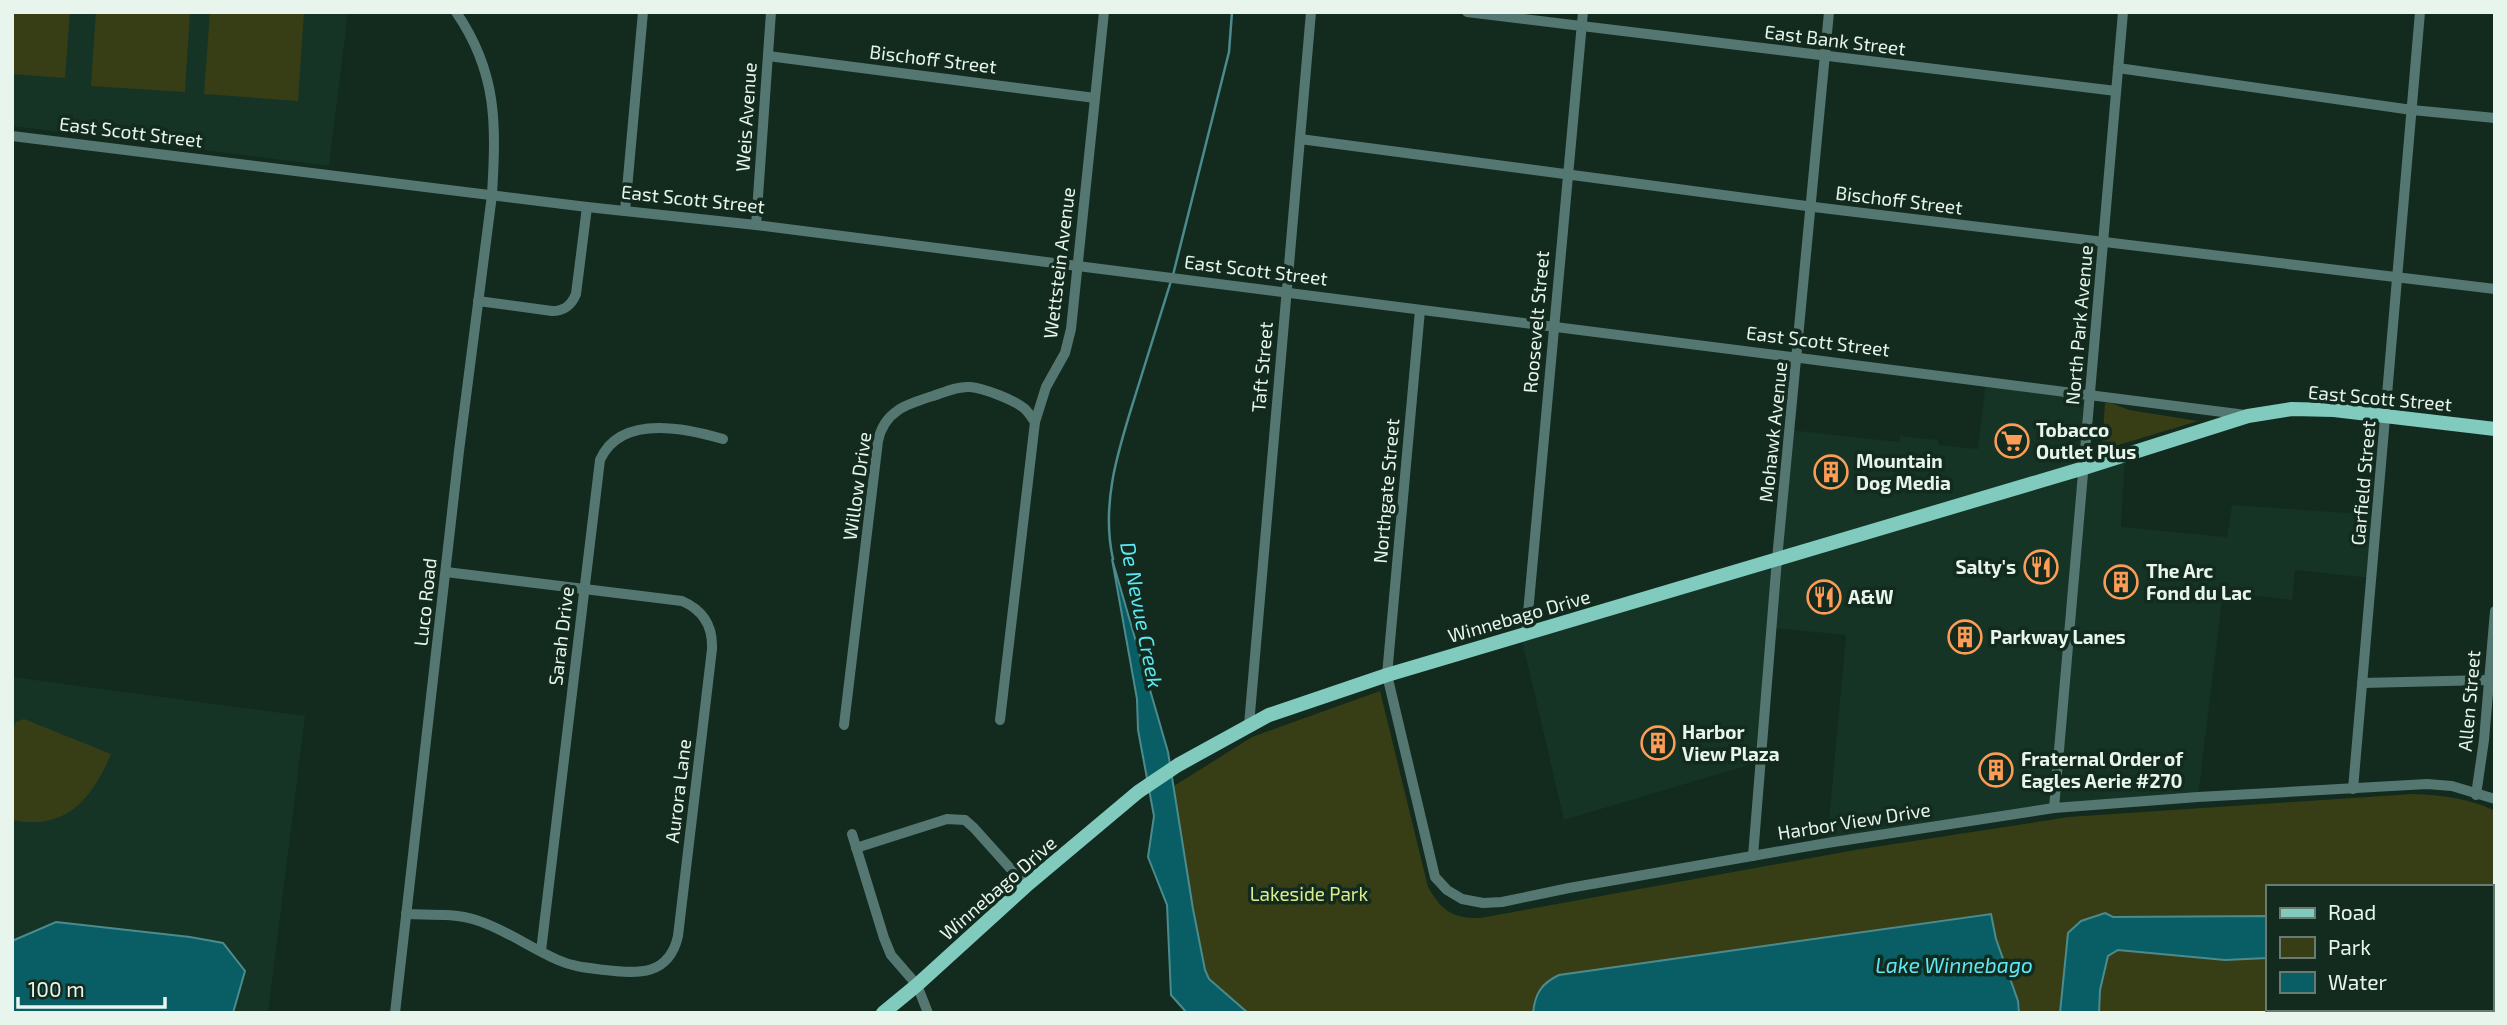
<svg xmlns="http://www.w3.org/2000/svg" width="2507" height="1025" viewBox="0 0 2507 1025" font-family="'Exo 2',sans-serif">
	<style>
		.built { fill: #153425 }
		.green { fill: #373e16 }
		.water { fill: #085e64; stroke: #4b8b8d; stroke-width: 2 }
		.lines { fill: none; stroke-linecap: round; stroke-linejoin: round }
		.stream { stroke: #4b8b8d; stroke-width: 2.5 }
		.minor { stroke: #547771; stroke-width: 10 }
		.major { stroke: #80cbbe; stroke-width: 14 }
		.labels { text-anchor: middle; stroke-width: 7; stroke-linejoin: round; paint-order: stroke }
		.street-label { font-size: 19px; fill: #e7f5ed; stroke: #132a1e }
		.poi-label { font-size: 19px; font-weight: bold; fill: #e7f5ed; stroke: #132a1e; text-anchor: start }
		.park-label { font-size: 19px; fill: #d9ed8e; stroke: #132a1e }
		.water-label { font-size: 21px; font-style: italic; fill: #5ce8f4; stroke: #132a1e }
	</style>
	<rect width="100%" height="100%" fill="#132a1e"/>
	<g class="built">
		<polygon points="12,12 348,12 329,166 12,126"/>
		<polygon points="1986,381 2091,394 2084,467 2125,455 2121,527 2227,537 2232,505 2377,515 2371,578 2295,570 2292,600 2223,592 2198,797 2123,802 1827,843 1846,635 1773,628 1762,761 1564,820 1521,636 1777,560 1790,430 1899,442 1900,436 1938,440 1938,445 1978,449"/>
		<polygon points="12,677 305,716 268,1013 12,1013"/>
	</g>
	<g class="green">
		<polygon points="12,12 70,12 65,78 12,74"/>
		<polygon points="96,12 190,12 185,92 91,86"/>
		<polygon points="210,12 304,12 298,101 204,94"/>
		<polygon points="2105,403 2111,403 2129,410 2198,421 2105,449 2102,448"/>
		<path d="M1380,691L1428,887C1441,910 1453,919 1480,918L1855,850L2069,817L2412,794C2441,795 2469,798 2495,811V913H2491V887H2267V916L2113,917L2105,913L2068,933L2060,1013H2019L2020,1007L1996,939L1990,914L1559,975C1542,983 1535,993 1533,1013H1248L1209,979L1205,970L1193,909L1174,786L1252,737Z"/>
		<path d="M24,719L111,754C92,799 66,831 12,820V732L16,722Z"/>
		<polygon points="2491,946 2495,946 2495,1013 2099,1013 2100,990 2108,955 2118,950 2225,960 2267,958 2267,1009 2491,1009"/>
	</g>
	<g class="water">
		<polygon points="1112,559 1168,752 1193,909 1205,970 1209,979 1248,1013 1187,1013 1171,995 1167,905 1148,857 1154,816 1138,730 1137,699"/>
		<polygon points="2105,913 2113,917 2267,916 2267,958 2225,960 2118,950 2108,956 2100,990 2099,1013 2060,1013 2068,933 2081,921"/>
		<path d="M1991,914L1996,939L2018,1001L2019,1013H1533C1535,993 1542,983 1559,975Z"/>
		<polygon points="56,922 190,937 223,943 245,971 233,1013 12,1013 12,941"/>
	</g>
	<g class="lines">
		<g class="stream">
			<polyline points="1173,275 1229,52 1232,12"/>
			<path d="M1113,559C1100,501 1120,445 1137,390C1148,354 1160,317 1171,281"/>
		</g>
		<g class="minor">
			<polyline points="1467,12 2116,91"/>
			<polyline points="768,56 1095,98"/>
			<polyline points="2118,68 2412,110 2495,118"/>
			<polyline points="12,136 587,207 756,225 2246,415"/>
			<polyline points="1300,139 1822,208 2495,289"/>
			<polyline points="625,211 643,12"/>
			<polyline points="756,225 771,12"/>
			<path d="M478,301L552,311C564,311 571,306 576,294L587,207"/>
			<polyline points="1420,310 1387,675 1435,877 1447,890 1462,899 1483,903 1502,902 1569,888 1827,843 2054,808 2198,797 2427,784 2452,786 2495,799"/>
			<polyline points="1526,635 1583,12"/>
			<polyline points="2362,683 2488,680"/>
			<polyline points="1000,720 1035,422 1046,387 1065,353 1071,329 1104,12"/>
			<path d="M844,725L878,441C884,411 907,404 933,396C945,392 957,386 970,387C983,388 1015,400 1025,409C1029,413 1032,418 1035,422"/>
			<polyline points="1249,725 1311,12"/>
			<polyline points="2353,789 2420,12"/>
			<polyline points="2476,795 2484,740 2495,611"/>
			<polyline points="2054,808 2123,12"/>
			<polyline points="852,834 884,938 891,955 917,985 928,1013"/>
			<polyline points="856,848 947,819 965,820 974,828 1026,886"/>
			<polyline points="1753,856 1777,559 1829,12"/>
			<path d="M406,914C429,915 454,913 476,920C505,929 530,948 558,960C573,967 589,968 605,970C638,974 669,976 678,936L712,649C713,626 703,610 682,601L446,572"/>
			<path d="M541,951L600,460C620,414 686,428 723,439"/>
			<path d="M395,1013L459,451L492,195C496,125 498,73 456,12"/>
		</g>
		<polyline class="major" points="883,1013 917,985 1026,886 1138,792 1178,765 1269,715 1387,675 2084,468 2248,416 2292,409 2334,410 2495,429"/>
	</g>
	<defs>
		<symbol id="supermarket-ring" viewBox="-11 -11 22 22"><circle r="9.5" fill="#132a1e" stroke="#fd9c56" stroke-width="1.5"/><path d="M-6-5.5h2.5l.6 2H6L4.5 2H-2.5L-4.4-4H-6ZM-1.5 3.2a1.3 1.3 0 1 0 .1 0ZM3 3.2a1.3 1.3 0 1 0 .1 0Z" fill="#fd9c56"/></symbol>
		<symbol id="building-ring" viewBox="-11 -11 22 22"><circle r="9.5" fill="#132a1e" stroke="#fd9c56" stroke-width="1.5"/><path d="M-4-6H4V6H1V3H-1V6H-4ZM-2.5-4.3h1.7v1.8h-1.7ZM.8-4.3h1.7v1.8H.8ZM-2.5-1h1.7V.8h-1.7ZM.8-1h1.7V.8H.8Z" fill="#fd9c56"/></symbol>
		<symbol id="restaurant-ring" viewBox="-11 -11 22 22"><circle r="9.5" fill="#132a1e" stroke="#fd9c56" stroke-width="1.5"/><path d="M-5-6h1v4h1v-4h1v4h1v-4h1v5L-1.5 .5V6h-2V.5L-5-1ZM5-6V6H3V1.5H1.5Q1.5-4 5-6Z" fill="#fd9c56"/></symbol>
	</defs>
	<g fill-rule="evenodd">
		<use href="#supermarket-ring" x="1993" y="422" width="38" height="38"/>
		<use href="#building-ring" x="1812" y="453" width="38" height="38"/>
		<use href="#restaurant-ring" x="2022" y="548" width="38" height="38"/>
		<use href="#building-ring" x="2102" y="563" width="38" height="38"/>
		<use href="#restaurant-ring" x="1805" y="578" width="38" height="38"/>
		<use href="#building-ring" x="1946" y="618" width="38" height="38"/>
		<use href="#building-ring" x="1639" y="724" width="38" height="38"/>
		<use href="#building-ring" x="1977" y="751" width="38" height="38"/>
	</g>
	<g class="labels">
		<g class="street-label">
			<text transform="translate(1835 40) rotate(7)" y="7">East Bank Street</text>
			<text transform="translate(933 59) rotate(7)" y="7">Bischoff Street</text>
			<text transform="translate(746 117) rotate(-86)" y="7">Weis Avenue</text>
			<text transform="translate(131 132) rotate(7)" y="7">East Scott Street</text>
			<text transform="translate(693 199) rotate(6)" y="7">East Scott Street</text>
			<text transform="translate(1899 200) rotate(7)" y="7">Bischoff Street</text>
			<text transform="translate(1059 263) rotate(-83)" y="7">Wettstein Avenue</text>
			<text transform="translate(1256 270) rotate(7)" y="7">East Scott Street</text>
			<text transform="translate(1536 322) rotate(-85)" y="7">Roosevelt Street</text>
			<text transform="translate(2079 325) rotate(-85)" y="7">North Park Avenue</text>
			<text transform="translate(1818 341) rotate(7)" y="7">East Scott Street</text>
			<text transform="translate(1262 367) rotate(-85)" y="7">Taft Street</text>
			<text transform="translate(2380 398) rotate(5)" y="7">East Scott Street</text>
			<text transform="translate(1773 432) rotate(-84)" y="7">Mohawk Avenue</text>
			<text transform="translate(2363 483) rotate(-85)" y="7">Garfield Street</text>
			<text transform="translate(857 486) rotate(-82)" y="7">Willow Drive</text>
			<text transform="translate(1386 491) rotate(-85)" y="7">Northgate Street</text>
			<text transform="translate(425 602) rotate(-84)" y="7">Luco Road</text>
			<text transform="translate(1519 616) rotate(-16)" y="7">Winnebago Drive</text>
			<text transform="translate(561 636) rotate(-83)" y="7">Sarah Drive</text>
			<text transform="translate(2469 701) rotate(-85)" y="7">Allen Street</text>
			<text transform="translate(678 791) rotate(-83)" y="7">Aurora Lane</text>
			<text transform="translate(1854 821) rotate(-9)" y="7">Harbor View Drive</text>
			<text transform="translate(998 888) rotate(-41)" y="7">Winnebago Drive</text>
		</g>
		<g class="poi-label">
			<text x="2036" y="437">Tobacco<tspan x="2036" dy="22">Outlet Plus</tspan></text>
			<text x="1856" y="468">Mountain<tspan x="1856" dy="22">Dog Media</tspan></text>
			<text x="2016" y="574" text-anchor="end">Salty's</text>
			<text x="2146" y="578">The Arc<tspan x="2146" dy="22">Fond du Lac</tspan></text>
			<text x="1848" y="604">A&amp;W</text>
			<text x="1990" y="644">Parkway Lanes</text>
			<text x="1682" y="739">Harbor<tspan x="1682" dy="22">View Plaza</tspan></text>
			<text x="2021" y="766">Fraternal Order of<tspan x="2021" dy="22">Eagles Aerie #270</tspan></text>
		</g>
		<g class="park-label">
			<text x="1309" y="901">Lakeside Park</text>
		</g>
		<g class="water-label">
			<text transform="translate(1141 615) rotate(79)" y="7">De Nevue Creek</text>
			<text x="1954" y="973">Lake Winnebago</text>
		</g>
	</g>
	<rect width="2507" height="1025" fill="none" stroke="#e7f5ed" stroke-width="28"/>
	<rect x="2266" y="885" width="228" height="126" fill="#132a1e" stroke="#687b71" stroke-width="2"/>
	<rect x="2280" y="908" width="35" height="10" fill="#80cbbe" stroke="#687b71" stroke-width="2"/>
	<text x="2328" y="920" font-size="21" fill="#e7f5ed">Road</text>
	<rect x="2280" y="937" width="35" height="21" fill="#373e16" stroke="#687b71" stroke-width="2"/>
	<text x="2328" y="955" font-size="21" fill="#e7f5ed">Park</text>
	<rect x="2280" y="972" width="35" height="21" fill="#085e64" stroke="#687b71" stroke-width="2"/>
	<text x="2328" y="990" font-size="21" fill="#e7f5ed">Water</text>
	<path d="M18 997v10h147v-10" fill="none" stroke="#e7f5ed" stroke-width="3.5"/>
	<text x="28" y="997" font-size="21" fill="#e7f5ed" stroke="#132a1e" stroke-width="5" paint-order="stroke">100 m</text>
</svg>
